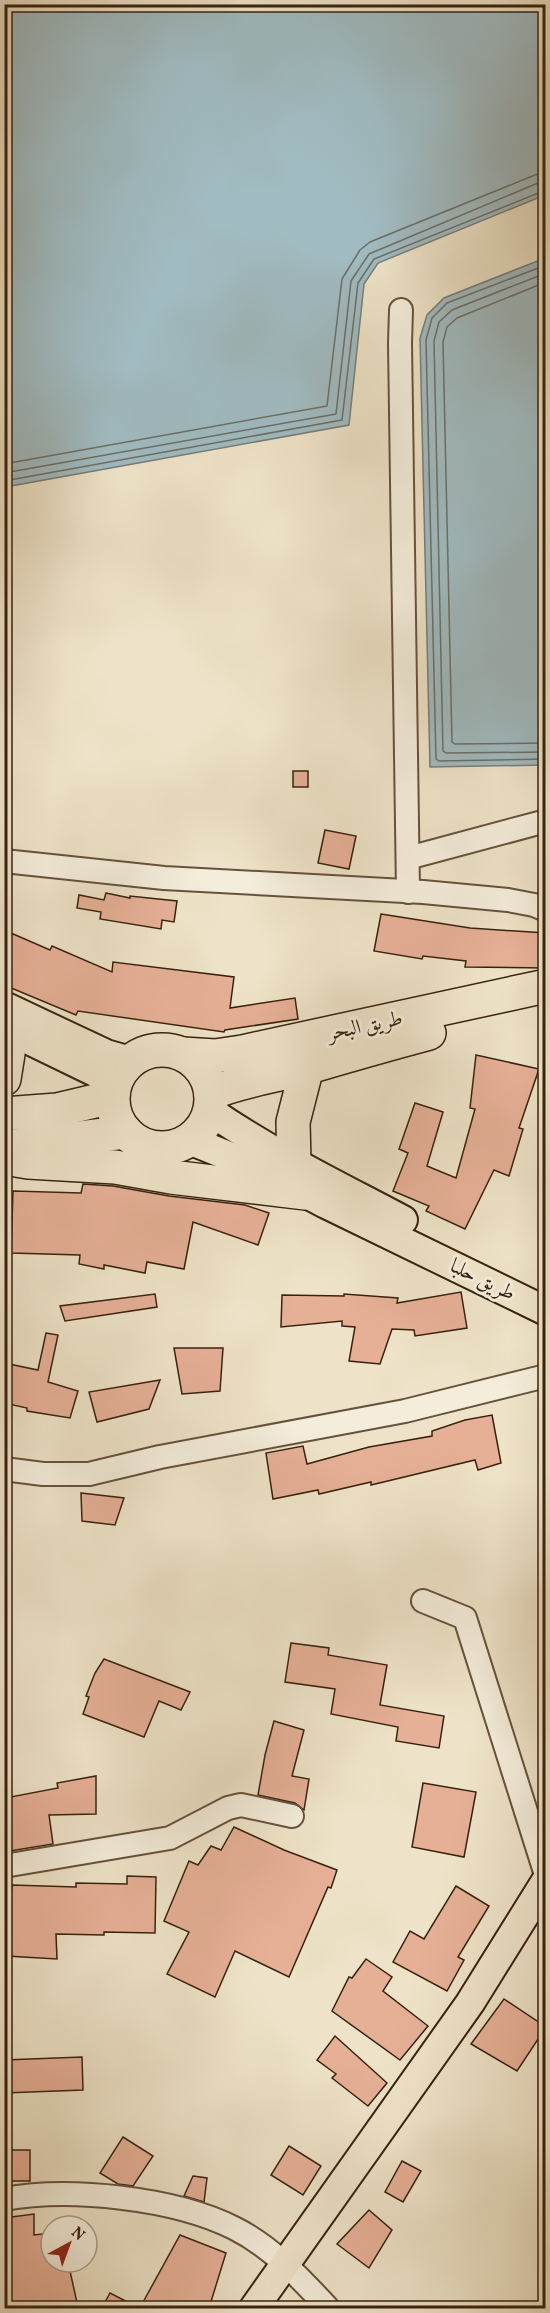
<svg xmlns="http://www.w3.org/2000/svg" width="550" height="2313" viewBox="0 0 550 2313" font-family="Vollkorn,Amiri,serif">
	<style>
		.water { fill: #a0bbc1; stroke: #767e79; stroke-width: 1.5 }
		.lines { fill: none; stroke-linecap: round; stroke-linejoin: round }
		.shore { stroke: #6c6e67; stroke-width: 1.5 }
		.building { fill: #e6b097; stroke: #38220d; stroke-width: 1.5 }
		.minor-casing { stroke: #66523c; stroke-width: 26 }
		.major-casing { stroke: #38220d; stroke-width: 32 }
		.highway-casing { stroke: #38220d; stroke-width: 36 }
		.path { stroke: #38220d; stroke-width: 3; stroke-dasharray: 1.5 3; stroke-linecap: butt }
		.minor { stroke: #f4eddb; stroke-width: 22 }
		.major { stroke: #eee3c8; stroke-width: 28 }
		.highway { stroke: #eee3c8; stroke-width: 33 }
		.labels { text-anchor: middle; stroke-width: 6; stroke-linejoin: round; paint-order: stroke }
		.street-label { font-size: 21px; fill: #38220d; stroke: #f4eddb }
	</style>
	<rect width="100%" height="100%" fill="#eee3c8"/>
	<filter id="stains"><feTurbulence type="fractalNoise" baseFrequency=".00333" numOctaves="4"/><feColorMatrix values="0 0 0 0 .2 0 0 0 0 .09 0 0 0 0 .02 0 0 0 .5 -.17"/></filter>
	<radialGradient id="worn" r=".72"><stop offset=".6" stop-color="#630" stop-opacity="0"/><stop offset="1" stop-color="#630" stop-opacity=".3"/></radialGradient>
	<g class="water">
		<polygon points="5,4 545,5 545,195 378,263 364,284 349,425 5,487"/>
		<polygon points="545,258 545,765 430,767 420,338 427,315 444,298"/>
	</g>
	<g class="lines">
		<g class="shore">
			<polyline points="546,265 447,303 432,318 426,340 436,759 439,761 546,759"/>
			<polyline points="546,273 452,310 439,322 434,341 443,751 446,753 546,752"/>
			<polyline points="546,282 457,318 447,327 443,342 452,742 455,744 546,743"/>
			<polyline points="4,464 327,406 342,279 360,250 370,242 535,175 546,173"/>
			<polyline points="4,473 336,414 351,281 369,254 538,183 546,182"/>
			<polyline points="4,481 342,420 358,283 374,259 546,190"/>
		</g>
	</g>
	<g class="building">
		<rect x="293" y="771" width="15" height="16"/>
		<polygon points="325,830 356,836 349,869 318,863"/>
		<polygon points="106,893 130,898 130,896 177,901 174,922 162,920 161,929 100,919 101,912 77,908 79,895 104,900"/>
		<polygon points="381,914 470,928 546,933 546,968 465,967 466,961 423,956 422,959 374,951"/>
		<polygon points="4,930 50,950 52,946 112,972 113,962 234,977 230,1008 295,998 298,1019 225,1030 224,1032 78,1011 76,1015 4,985"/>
		<polygon points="476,1055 539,1069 519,1128 523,1129 509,1176 494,1170 465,1229 426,1211 429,1206 393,1191 408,1153 399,1149 415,1103 443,1112 427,1166 456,1178 475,1109 470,1108"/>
		<polygon points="83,1184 113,1186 169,1196 245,1205 269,1213 258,1245 193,1222 184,1269 147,1262 145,1273 104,1265 104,1269 79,1264 80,1255 11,1253 13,1191 81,1193"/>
		<polygon points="461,1292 467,1328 415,1336 414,1330 392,1329 380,1364 349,1361 355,1327 342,1326 342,1321 281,1327 282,1295 344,1296 344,1294 398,1298 397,1303"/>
		<polygon points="155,1294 157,1307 65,1321 60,1306"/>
		<polygon points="46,1333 58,1335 48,1382 78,1391 70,1418 27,1411 27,1408 4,1403 4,1363 38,1370"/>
		<polygon points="174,1348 223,1348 220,1391 182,1394"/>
		<polygon points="160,1380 149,1409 97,1422 89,1392"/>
		<polygon points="492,1415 501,1463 478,1470 475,1460 371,1485 371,1482 319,1494 318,1490 273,1499 266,1453 303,1446 307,1464 369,1447 432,1436 432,1431 465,1420"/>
		<polygon points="81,1493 124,1498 115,1525 82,1521"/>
		<polygon points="291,1643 329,1648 328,1655 387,1665 380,1705 444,1716 439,1748 396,1741 398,1727 331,1714 335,1689 285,1682"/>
		<polygon points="104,1659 190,1692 181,1710 159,1701 144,1737 83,1714 89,1697 86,1696 95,1673"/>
		<polygon points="274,1721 304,1730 292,1776 309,1779 304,1810 295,1803 258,1795 265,1755"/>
		<polygon points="96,1776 96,1814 49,1815 53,1844 10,1851 5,1798 58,1788 57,1783"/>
		<polygon points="423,1783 476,1792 464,1857 412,1847"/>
		<polygon points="234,1827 284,1850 337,1870 331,1888 328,1887 289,1977 235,1951 215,1997 167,1974 189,1932 164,1921 189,1861 198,1865 211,1846 221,1850"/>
		<polygon points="127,1876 156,1877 155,1933 104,1932 104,1935 56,1934 57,1959 6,1956 12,1885 76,1887 76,1883 127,1884"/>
		<polygon points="456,1886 489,1906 458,1957 464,1960 447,1991 393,1962 410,1931 424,1939"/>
		<polygon points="366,1959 392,1977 383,1991 428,2026 400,2060 332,2011 349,1977 352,1978"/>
		<polygon points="504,1999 546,2027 517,2071 471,2044"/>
		<polygon points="335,2036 387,2083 368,2106 332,2078 336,2074 317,2060"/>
		<polygon points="82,2057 83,2090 4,2093 4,2060"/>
		<polygon points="123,2137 153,2156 133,2186 118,2184 100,2173"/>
		<polygon points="289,2146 321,2166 303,2195 271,2175"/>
		<rect x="4" y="2150" width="26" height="31"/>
		<polygon points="402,2161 421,2171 403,2202 385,2192"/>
		<polygon points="193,2176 207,2178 204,2202 184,2196"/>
		<polygon points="369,2210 392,2230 369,2268 337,2244"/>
		<polygon points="34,2214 34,2235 51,2233 51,2262 68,2262 78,2307 4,2308 4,2218"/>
		<polygon points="180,2235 226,2253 209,2308 152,2308 142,2304"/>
		<polygon points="110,2293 139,2308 102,2308"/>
	</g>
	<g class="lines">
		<defs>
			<g id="minor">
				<polyline points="401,310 400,343 408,892"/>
				<polyline points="408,858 546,821"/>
				<polyline points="4,861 164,878 423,892 508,900 534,905 546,910"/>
				<polyline points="4,1469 43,1474 89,1474 160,1457 405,1411 546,1376"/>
				<polyline points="423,1601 465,1618 546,1875"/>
				<polyline points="4,1866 170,1838 228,1808 241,1805 292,1816"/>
				<path d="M4,2199C70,2187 174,2198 234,2228C272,2247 300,2278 328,2308"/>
			</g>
			<g id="major">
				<polyline points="4,1006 106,1054 130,1061"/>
				<polyline points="4,1028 97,1073 114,1085"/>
				<path d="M210,1111C271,1153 337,1185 403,1220"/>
				<polyline points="189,1140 256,1167 326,1204 546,1311"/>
				<polyline points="254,2308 470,2003 546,1881"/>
			</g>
			<g id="highway">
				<polyline points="4,1038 8,1054 4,1079"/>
				<circle cx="162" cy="1099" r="49"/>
				<polyline points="183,1054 215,1056 242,1052 546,986"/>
				<path d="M211,1093C243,1080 276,1076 309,1067C349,1055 388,1044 429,1033"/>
				<polyline points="4,1114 57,1110 112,1097"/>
				<polyline points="15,1146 126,1132"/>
				<polyline points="4,1158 28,1162 115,1167 171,1177 305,1193"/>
				<polyline points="294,1163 293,1122 307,1067"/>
			</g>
		</defs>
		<use href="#minor" class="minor-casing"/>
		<use href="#major" class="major-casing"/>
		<use href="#highway" class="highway-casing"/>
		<polyline class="path" points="541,1284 546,1275"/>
		<use href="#minor" class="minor"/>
		<use href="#major" class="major"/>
		<use href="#highway" class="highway"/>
	</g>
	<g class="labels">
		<g class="street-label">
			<text transform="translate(365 1025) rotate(-12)" y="7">طريق البحر</text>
			<text transform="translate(483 1279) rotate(26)" y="7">طريق حلبا</text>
		</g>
	</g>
	<rect width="550" height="2313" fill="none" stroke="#eee3c8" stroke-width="24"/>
	<rect x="6" y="6" width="538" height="2301" fill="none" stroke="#38220d" stroke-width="3"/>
	<rect x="12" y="12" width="526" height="2289" fill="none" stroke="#38220d" stroke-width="1.5"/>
	<g transform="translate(69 2244) rotate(41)"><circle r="28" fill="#f4eddb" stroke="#a99c89" stroke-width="1.5"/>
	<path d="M0-4.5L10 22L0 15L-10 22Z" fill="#8f2418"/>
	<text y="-9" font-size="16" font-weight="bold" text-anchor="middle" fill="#38220d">N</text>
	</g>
	<rect width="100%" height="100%" filter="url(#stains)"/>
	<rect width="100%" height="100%" fill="url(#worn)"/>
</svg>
